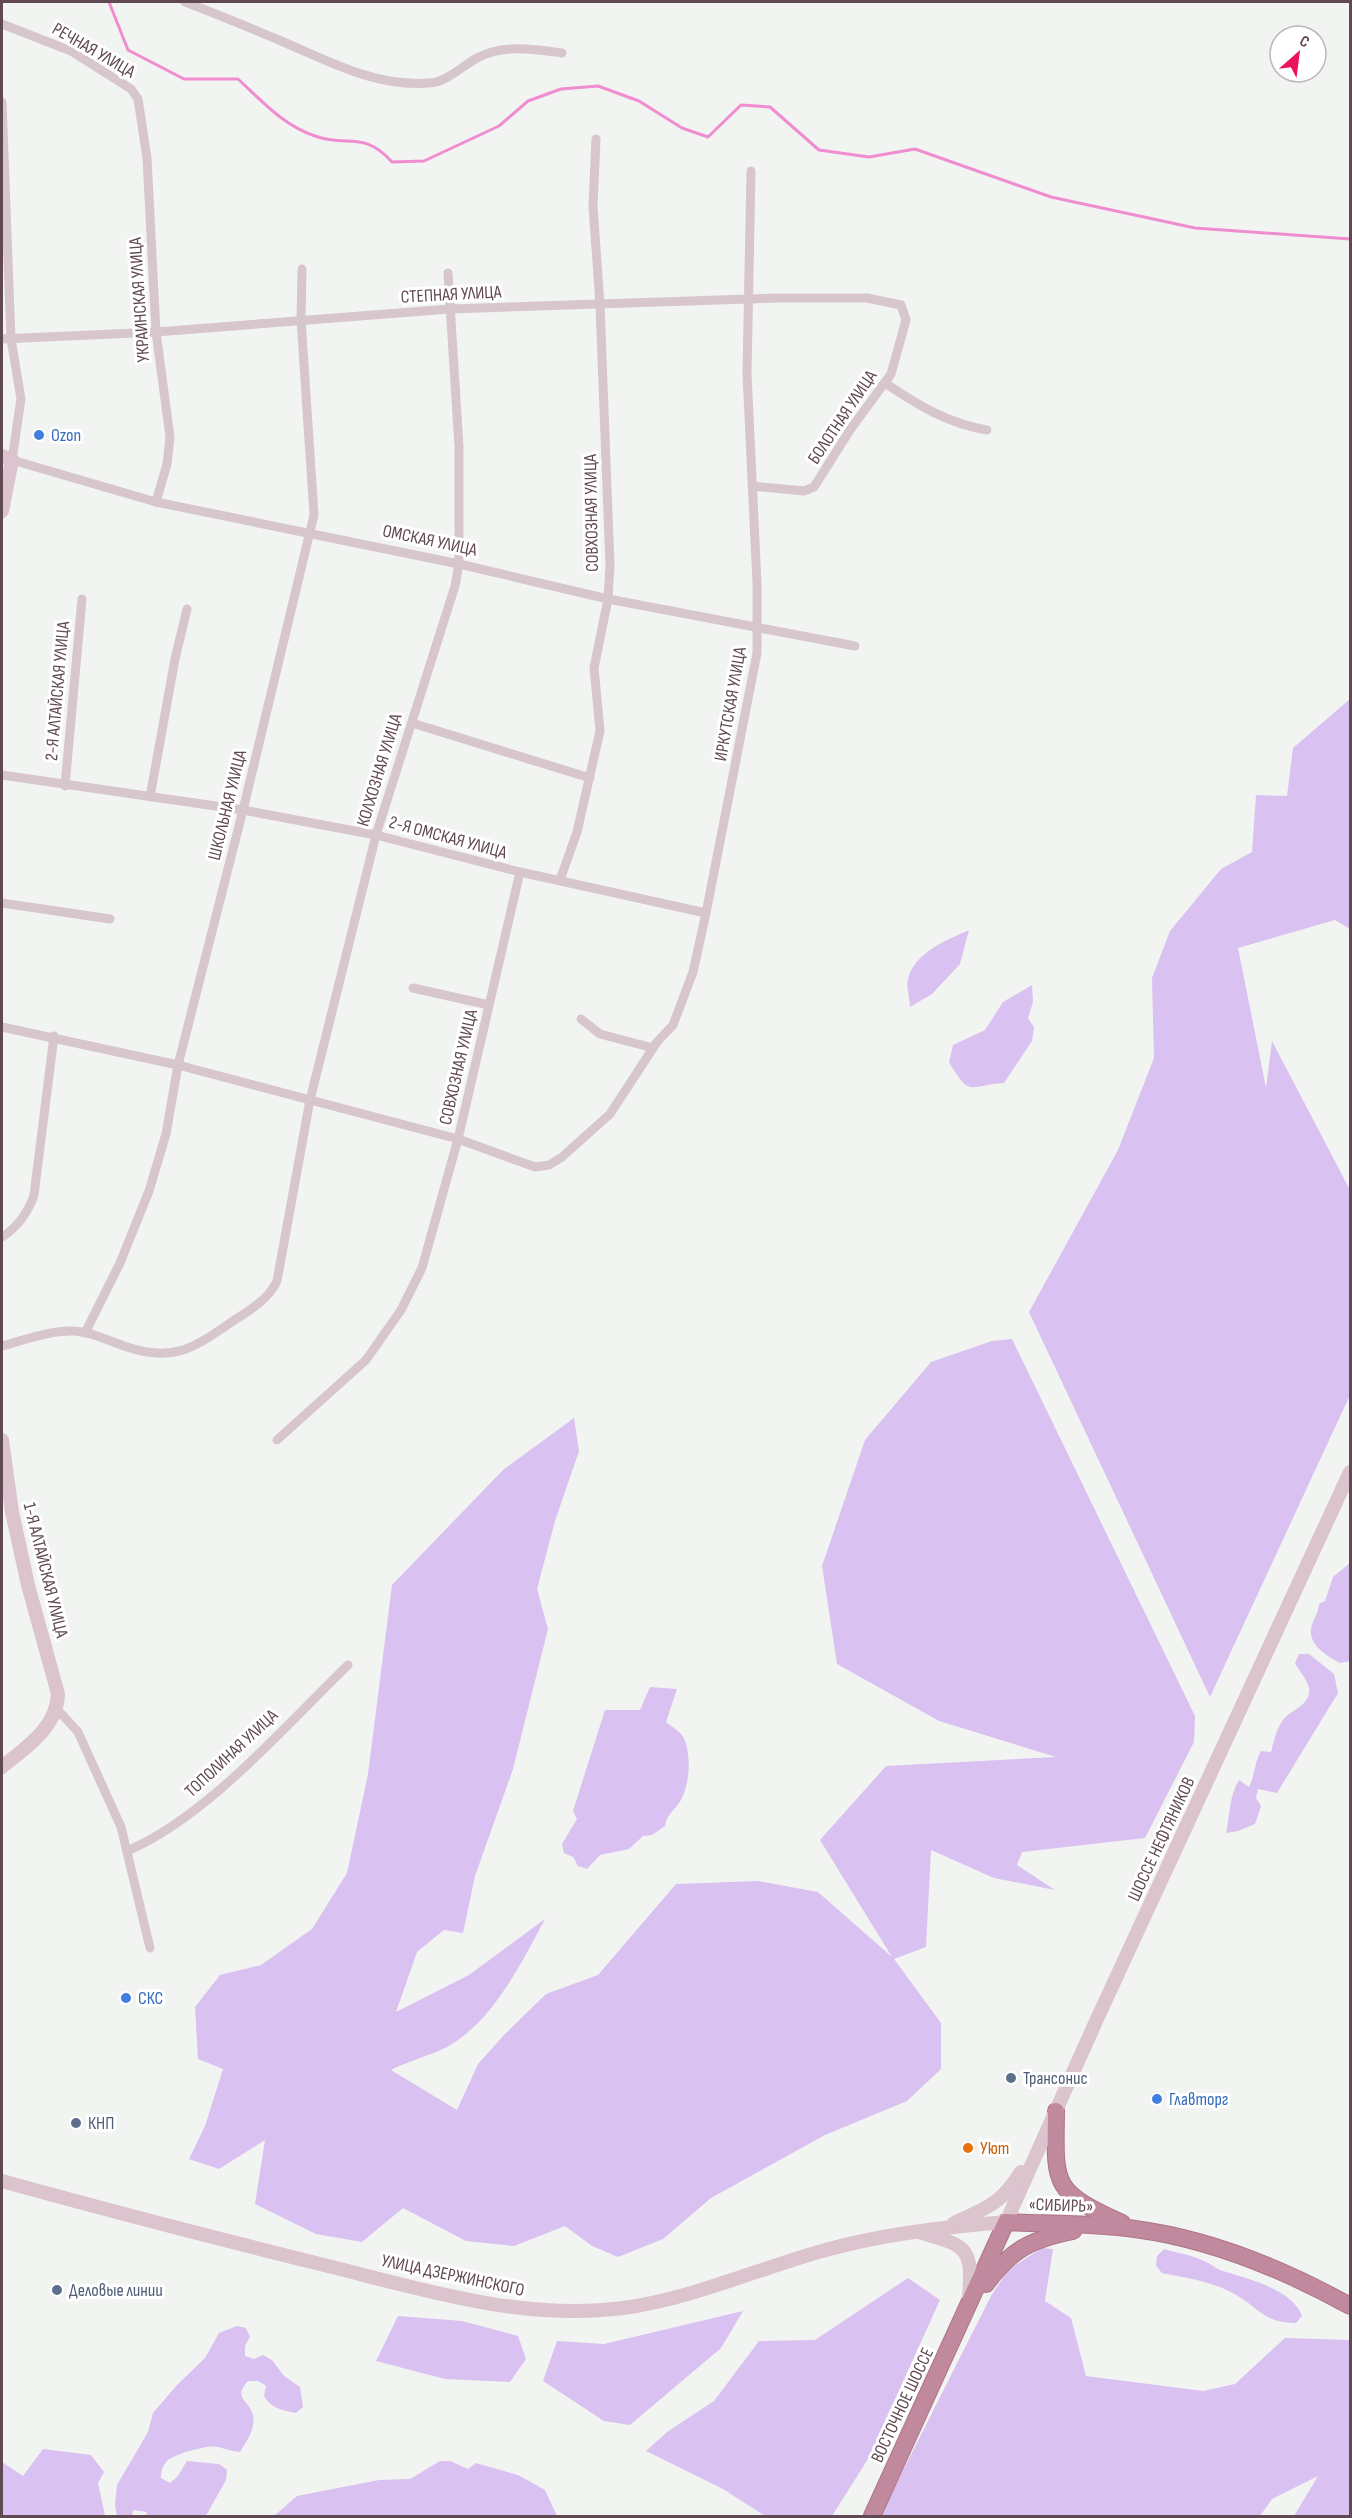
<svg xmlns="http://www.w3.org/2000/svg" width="1352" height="2518" viewBox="0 0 1352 2518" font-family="'Sofia Sans Condensed',sans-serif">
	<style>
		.green { fill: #d9c1f1 }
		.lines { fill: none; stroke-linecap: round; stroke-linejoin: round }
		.stream { stroke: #ef8dd0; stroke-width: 3 }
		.highway-casing { stroke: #ad7489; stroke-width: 18 }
		.street { stroke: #d7c6cc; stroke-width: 9 }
		.secondary { stroke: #dbc4cd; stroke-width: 14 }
		.highway { stroke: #c1899e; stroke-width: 16 }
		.shop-dot { fill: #3f7fe0; stroke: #fff; stroke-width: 2 }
		.service-dot { fill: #5c6f8a; stroke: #fff; stroke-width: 2 }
		.food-dot { fill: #e8710a; stroke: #fff; stroke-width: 2 }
		.labels { text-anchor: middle; stroke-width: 6; stroke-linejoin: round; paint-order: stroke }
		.street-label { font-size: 18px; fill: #604953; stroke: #fff }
		.shop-label { font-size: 18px; fill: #366cbe; stroke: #fff; text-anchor: start }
		.service-label { font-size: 18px; fill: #4e5e75; stroke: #fff; text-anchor: start }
		.food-label { font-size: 18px; fill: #c56008; stroke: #fff; text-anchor: start }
	</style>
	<rect width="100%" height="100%" fill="#f2f4f2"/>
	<g class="green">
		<polygon points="1350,699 1350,929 1335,920 1238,948 1266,1088 1272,1041 1350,1190 1350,1395 1210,1697 1029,1312 1118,1150 1154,1058 1152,978 1170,931 1221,869 1252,852 1256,795 1287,796 1293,748"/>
		<path d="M969,930L960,964L932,994L910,1007C910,999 906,987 908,979C915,952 947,940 969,930Z"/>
		<path d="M1032,985L1033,1002L1028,1018L1034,1027L1032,1041L1004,1083C968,1085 971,1099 949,1062L953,1045L985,1030L1003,1002Z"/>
		<path d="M1012,1339L1195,1716L1194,1742L1145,1838L1022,1852L1017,1865L1055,1890L994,1878L931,1850L926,1947L894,1959L941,2023V2069L907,2101L825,2135L711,2198L663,2239L618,2257L592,2246L565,2226L514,2246L466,2241L403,2208L362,2242L316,2234L255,2204L265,2140L219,2169L189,2159L205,2126L223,2069L198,2059L195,2007L220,1975L261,1965L312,1929L347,1873L368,1774L392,1585L503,1470L574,1418L579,1451L555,1521L537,1589L548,1629L513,1769L475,1876L463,1933L444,1930L417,1952L396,2012L469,1975L545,1919C521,1964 493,2021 447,2047C429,2056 408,2061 391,2070L457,2110L478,2064L504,2035L546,1994L598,1975L676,1884L758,1881L818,1892L892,1957L820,1840L886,1766L1056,1757L939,1721L837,1664L822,1566L865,1440L931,1362L992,1341Z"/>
		<path d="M1350,1558V1661L1340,1663C1325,1655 1304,1642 1313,1622C1316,1615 1318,1612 1319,1604L1325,1601L1333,1577L1350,1563Z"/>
		<path d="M1299,1654H1309L1334,1674L1338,1693L1277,1793L1258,1789L1256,1798L1261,1806L1255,1824L1238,1831L1226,1833C1230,1815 1229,1796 1239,1780L1249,1787C1255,1775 1254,1764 1261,1751L1271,1752C1274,1741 1276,1730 1283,1720C1291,1709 1311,1706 1309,1688C1307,1678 1299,1672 1295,1663Z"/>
		<path d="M650,1687L677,1689L666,1722C671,1726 677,1730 681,1734C693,1749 690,1788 679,1803C673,1812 667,1814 665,1826L652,1835L643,1836L629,1849L600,1855L587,1869L578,1866L573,1857L564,1853L562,1844L577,1819L573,1811L605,1710H640Z"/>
		<polygon points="1042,2248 1053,2249 1045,2301 1071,2318 1086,2376 1203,2391 1235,2384 1285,2338 1350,2340 1350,2516 1294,2516 1318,2476 1272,2499 1260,2516 880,2516 991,2296 1008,2270"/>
		<path d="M1164,2249C1177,2253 1192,2255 1204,2261C1210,2263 1215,2268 1220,2270C1245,2278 1293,2289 1302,2316L1296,2323C1264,2322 1262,2311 1238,2296C1215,2282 1188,2278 1162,2273L1156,2266L1157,2256Z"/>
		<polygon points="908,2278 940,2300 868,2459 832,2516 765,2516 723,2489 646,2451 667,2432 714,2401 759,2341 815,2340"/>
		<polygon points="743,2311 721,2348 630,2425 604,2421 543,2381 557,2341 604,2344"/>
		<polygon points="398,2316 462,2321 518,2336 526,2359 510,2382 445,2379 376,2361"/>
		<path d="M237,2326L246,2328L250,2337L245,2346V2356L254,2359L263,2355L272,2360L284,2376L300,2387L303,2407L296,2413C282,2410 272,2409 264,2396L266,2386L258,2381H248C232,2399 249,2399 253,2415C256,2428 247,2441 240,2452C231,2451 226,2449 218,2447C209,2444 174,2454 167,2461C162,2466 161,2472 161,2478L170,2483L177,2477L187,2461L219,2464L227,2470L226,2480L207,2514L204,2516H146L147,2512L133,2510L132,2516H117L115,2505L117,2485L148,2432L153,2413L177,2385L205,2358L219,2333Z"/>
		<polygon points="43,2449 91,2455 104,2472 98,2483 105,2516 2,2516 2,2462 23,2476"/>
		<polygon points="440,2461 450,2461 468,2469 476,2463 518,2475 545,2490 557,2516 274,2516 297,2496 379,2480 410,2479"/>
	</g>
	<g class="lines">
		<path class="stream" d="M109,2L128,50L184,79H238C263,102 283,125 315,136C348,148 363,130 392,162L424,161L499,126L528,101L561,89L598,86L639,101L682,128L708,137L741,105L770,107L819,150L869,157L915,149L1051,197L1195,228L1350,239"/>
		<defs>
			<g id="highway">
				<path d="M1056,2111C1055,2185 1051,2191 1122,2223"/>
				<path d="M986,2284C1010,2250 1032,2239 1073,2231"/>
				<path d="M872,2516L1006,2222C1049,2224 1093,2223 1135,2229C1210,2239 1285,2270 1350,2306"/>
			</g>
		</defs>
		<use href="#highway" class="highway-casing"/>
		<g class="street">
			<path d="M185,2C219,15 253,29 286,43C332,63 377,87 429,83C447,82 462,66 477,58C504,44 533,49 562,53"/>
			<polyline points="2,24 71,51 131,89 138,99 147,158 156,332 170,437 167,464 156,502"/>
			<polyline points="2,102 11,339 21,399 12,460 156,502 459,564 608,599 855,646"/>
			<polyline points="2,339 156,332 450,309 780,298 867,298 901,305 906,320 891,374 850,430 814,487 804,491 752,486"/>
			<path d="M885,383C918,405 946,423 987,430"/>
			<polyline points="412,723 590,778"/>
			<polyline points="2,775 243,810 376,835 520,872 706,913"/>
			<polyline points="65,786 82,599"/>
			<polyline points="150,797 175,659 187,609"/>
			<polyline points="560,880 577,832 600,731 594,668 608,599 610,566 600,305 593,206 596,139"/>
			<polyline points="2,903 110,919"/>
			<polyline points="413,988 489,1005"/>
			<polyline points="581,1019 600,1034 653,1048"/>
			<polyline points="2,1027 178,1065 458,1139 535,1167 549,1165 562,1157 610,1114 657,1042 673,1025 693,972 706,913 757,653 757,583 747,374 751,171"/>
			<path d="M2,1237C17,1228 29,1211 34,1195L54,1036"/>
			<polyline points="85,1333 120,1263 149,1191 166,1134 178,1065 243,810 314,515 301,320 302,269"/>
			<path d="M2,1346C25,1340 50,1330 74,1331C92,1332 110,1341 127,1347C175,1363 195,1347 233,1321C249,1311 269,1299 277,1281L310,1100L376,835L455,586L459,564V447L448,273"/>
			<polyline points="277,1440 366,1360 401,1310 422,1268 458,1139 520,872"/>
			<polyline points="56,1708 78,1732 121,1827 150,1948"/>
			<path d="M127,1851C207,1817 284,1727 348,1665"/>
		</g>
		<g class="secondary">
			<polyline points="2,456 12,460 2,511"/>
			<path d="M2,1440L12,1512L28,1585L58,1694C57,1728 25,1748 2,1767"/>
			<path d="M2,2181C110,2211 219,2239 328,2266C425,2290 522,2321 623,2308C690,2299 758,2269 822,2251C882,2234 945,2227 1006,2222L1097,2019L1350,1472"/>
			<path d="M954,2223C987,2208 1001,2204 1021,2172"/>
			<path d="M922,2233C967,2246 973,2248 969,2297"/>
		</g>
		<use href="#highway" class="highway"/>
	</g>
	<g class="shop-dot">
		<circle cx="39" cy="435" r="6"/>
		<circle cx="126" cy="1998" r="6"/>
		<circle cx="1157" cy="2099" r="6"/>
	</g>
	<g class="service-dot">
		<circle cx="1011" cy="2078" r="6"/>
		<circle cx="76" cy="2123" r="6"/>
		<circle cx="57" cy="2290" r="6"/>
	</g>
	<circle class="food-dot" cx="968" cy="2148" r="6"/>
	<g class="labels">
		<g class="street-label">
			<text transform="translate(94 50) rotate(30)" y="6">РЕЧНАЯ УЛИЦА</text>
			<text transform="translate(451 294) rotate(-3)" y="6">СТЕПНАЯ УЛИЦА</text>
			<text transform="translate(139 300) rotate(-94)" y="6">УКРАИНСКАЯ УЛИЦА</text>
			<text transform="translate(842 417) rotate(-56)" y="6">БОЛОТНАЯ УЛИЦА</text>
			<text transform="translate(591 513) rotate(-91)" y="6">СОВХОЗНАЯ УЛИЦА</text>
			<text transform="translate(430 540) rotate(12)" y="6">ОМСКАЯ УЛИЦА</text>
			<text transform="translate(57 691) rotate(-85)" y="6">2-Я АЛТАЙСКАЯ УЛИЦА</text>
			<text transform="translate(730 704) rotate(-80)" y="6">ИРКУТСКАЯ УЛИЦА</text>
			<text transform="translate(379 770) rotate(-73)" y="6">КОЛХОЗНАЯ УЛИЦА</text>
			<text transform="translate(227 805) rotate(-76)" y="6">ШКОЛЬНАЯ УЛИЦА</text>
			<text transform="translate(448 837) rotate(15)" y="6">2-Я ОМСКАЯ УЛИЦА</text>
			<text transform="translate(458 1067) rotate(-77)" y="6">СОВХОЗНАЯ УЛИЦА</text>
			<text transform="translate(46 1570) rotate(76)" y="6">1-Я АЛТАЙСКАЯ УЛИЦА</text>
			<text transform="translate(231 1753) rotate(-43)" y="6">ТОПОЛИНАЯ УЛИЦА</text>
			<text transform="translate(1161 1839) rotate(-65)" y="6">ШОССЕ НЕФТЯНИКОВ</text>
			<text transform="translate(1061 2205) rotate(2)" y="6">«СИБИРЬ»</text>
			<text transform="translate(453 2275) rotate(12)" y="6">УЛИЦА ДЗЕРЖИНСКОГО</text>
			<text transform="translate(902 2405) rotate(-65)" y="6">ВОСТОЧНОЕ ШОССЕ</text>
		</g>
		<g class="shop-label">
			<text x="51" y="441">Ozon</text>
			<text x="138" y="2004">СКС</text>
			<text x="1169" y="2105">Главторг</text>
		</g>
		<g class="service-label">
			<text x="1023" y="2084">Трансонис</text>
			<text x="88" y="2129">КНП</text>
			<text x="69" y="2296">Деловые линии</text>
		</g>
		<g class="food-label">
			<text x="980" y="2154">Уют</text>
		</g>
	</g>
	<rect width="1352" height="2518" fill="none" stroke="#604953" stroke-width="6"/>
	<g transform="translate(1298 54) rotate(28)"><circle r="28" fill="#ffffff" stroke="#bfb6ba" stroke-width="1.5"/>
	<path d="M0-4.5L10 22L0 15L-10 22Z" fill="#eb155c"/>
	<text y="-9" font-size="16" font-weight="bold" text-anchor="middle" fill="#604953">С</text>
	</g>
</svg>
